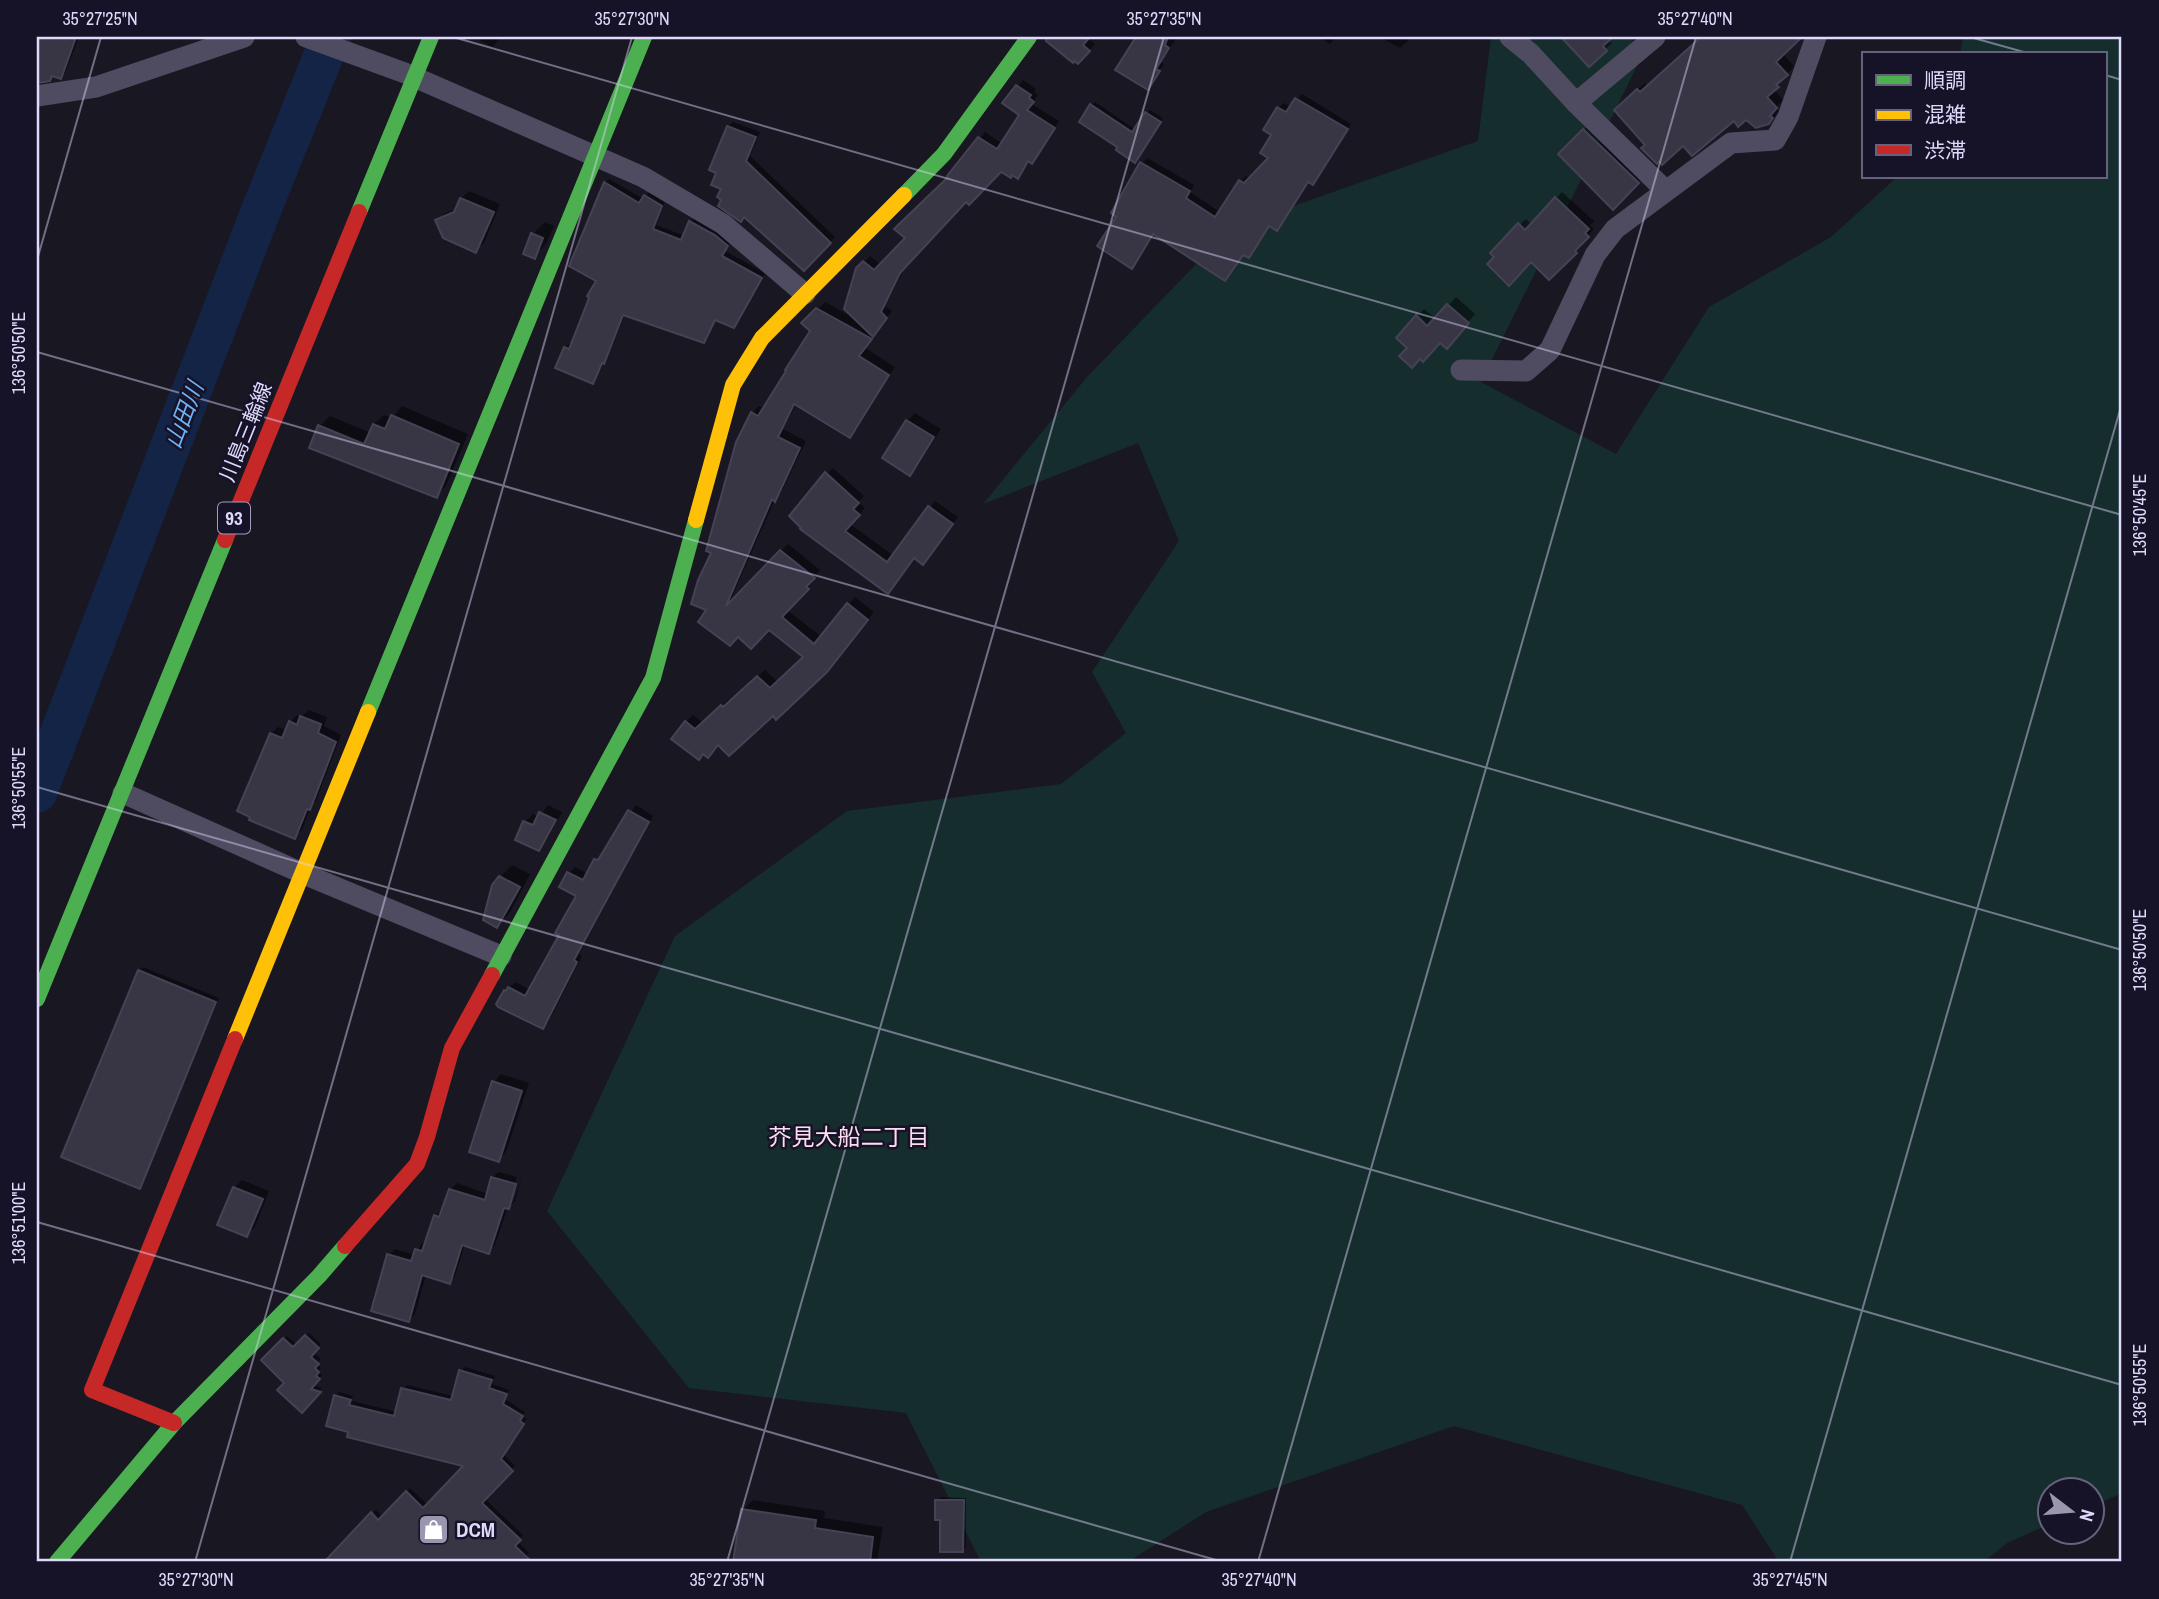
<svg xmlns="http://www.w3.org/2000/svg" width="2159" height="1599" viewBox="0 0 2159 1599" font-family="'Archivo Narrow','Noto Sans JP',sans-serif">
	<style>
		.green { fill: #162d2e }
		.shadow { fill: #0007 }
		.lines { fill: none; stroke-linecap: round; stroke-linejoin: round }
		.river { stroke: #132446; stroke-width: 40 }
		.building { fill: #383544; stroke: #464255; stroke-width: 2 }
		.street { stroke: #4f4c62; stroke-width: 21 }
		.fast { stroke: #4caf50; stroke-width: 16 }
		.slow { stroke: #ffc107; stroke-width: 16 }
		.jam { stroke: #c62828; stroke-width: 16 }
		.ticks { fill: none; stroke: #dfdafc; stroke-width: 2; stroke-opacity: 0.45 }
		.labels { text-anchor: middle; stroke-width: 5; stroke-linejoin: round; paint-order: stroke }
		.shield { fill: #161227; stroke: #a39ebc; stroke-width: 2 }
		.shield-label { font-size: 19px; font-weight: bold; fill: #dfdafc }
		.street-label { font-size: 21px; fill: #dfdafc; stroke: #161227 }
		.poi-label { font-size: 21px; font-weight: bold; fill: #dfdafc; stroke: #161227; text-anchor: start }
		.water-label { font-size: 23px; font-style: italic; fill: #6fb1f5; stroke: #161227 }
		.neighbourhood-label { font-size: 23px; fill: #fddcef; stroke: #161227 }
		.neatline { fill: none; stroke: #dfdafc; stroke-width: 2.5 }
		.ticks-label { font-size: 18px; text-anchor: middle; fill: #dfdafc }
	</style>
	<rect width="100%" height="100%" fill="#191722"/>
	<polygon class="green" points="1491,37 1632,37 1638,64 1481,382 1616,454 1709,307 1831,237 1897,177 2105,177 2105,54 1960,54 1963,37 2122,37 2122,1493 2093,1506 2092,1490 2050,1490 2050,1524 2007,1543 1984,1562 1779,1562 1742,1505 1454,1426 1206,1512 1128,1562 981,1562 906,1413 689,1388 547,1211 675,936 847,811 1061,784 1126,733 1092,672 1179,541 1138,443 983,504 1087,377 1231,228 1478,141"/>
	<g class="shadow">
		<polygon points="37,37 79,37 66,71 61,77 53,75 49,79 44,80 37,77"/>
		<polygon points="481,37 500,37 493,47 480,41"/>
		<polygon points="1057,37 1089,37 1088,38 1095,44 1084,56 1051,43"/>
		<polygon points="1138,37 1177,37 1161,62 1164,64 1153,82 1118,69"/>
		<polygon points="1318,37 1336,37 1330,44"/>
		<polygon points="1386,37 1412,37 1400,48 1385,40"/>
		<polygon points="1577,37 1611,37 1608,39 1612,43 1589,65 1570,44"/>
		<polygon points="1700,37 1802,37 1783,54 1794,66 1774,89 1783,100 1776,107 1779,110 1774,117 1765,108 1746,118 1734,119 1683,143 1647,145 1624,103 1645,83 1648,86"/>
		<polygon points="1023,80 1036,89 1034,92 1038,95 1032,104 1059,121 1038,155 1032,161 1030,160 1018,177 1001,170 966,200 906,265 885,306 892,311 865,348 895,367 857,429 850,436 797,403 783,429 806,441 781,493 775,499 729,604 788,544 820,570 812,579 814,581 787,610 822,637 855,597 874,612 833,663 773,714 719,743 715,749 686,722 693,715 703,723 729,699 731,701 765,670 778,682 805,656 769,628 708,610 713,552 752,413 759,406 764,409 812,330 804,323 825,302 855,319 857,269 870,256 881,265 907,238 985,132 1003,144 1022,115 1005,103"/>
		<polygon points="1302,94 1351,124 1318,178 1313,183 1309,181 1281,224 1270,225 1253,251 1154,233 1132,267 1119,216 1142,163 1147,158 1194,185 1190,192 1220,212 1241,181 1246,176 1250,179 1271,157 1274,134 1266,129 1278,108 1284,103 1291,107"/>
		<polygon points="1095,102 1136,130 1150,110 1163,118 1138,158 1120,147 1092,105"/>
		<polygon points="733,122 760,132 750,156 835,237 804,268 723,199 728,127"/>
		<polygon points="1592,122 1645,174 1613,208 1560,154"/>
		<polygon points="609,179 644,199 649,192 665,201 656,225 685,236 694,217 731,241 725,251 765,273 738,322 733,326 716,318 704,341 625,314 608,357 593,382 565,348 569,344 572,345 598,280 605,183"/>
		<polygon points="469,191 500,204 484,243 476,250 437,221 445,213 458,208 461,199"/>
		<polygon points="1562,192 1594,221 1590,226 1594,229 1580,243 1582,246 1549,278 1512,232 1526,219 1532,225"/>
		<polygon points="545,222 554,226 546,244 534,257 533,234"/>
		<polygon points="1456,297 1475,314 1454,339 1409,348 1417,316 1424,309 1436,319"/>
		<polygon points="402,406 468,434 446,486 436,496 311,447 320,426 330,416 371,433 374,424 384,415 392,418"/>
		<polygon points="915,413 941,429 918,466 910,473 884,457 907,421"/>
		<polygon points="833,468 864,496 858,502 865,508 850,524 894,556 935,501 958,517 929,557 923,563 915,557 894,585 802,529 827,474"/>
		<polygon points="309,710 327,717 324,726 341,735 316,801 311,806 302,830 295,836 271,734 278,727 287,730 290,722 297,715 301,717"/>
		<polygon points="548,805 562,812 546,841 539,849 525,822 533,814 539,817"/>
		<polygon points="636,805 653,816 579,954 582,956 549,1021 543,1027 505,991 516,982 530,990 561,935 579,895 569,873 575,867 588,874"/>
		<polygon points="512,865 530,874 509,914 497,926 500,877"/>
		<polygon points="143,967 219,998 143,1183 139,1187 139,971"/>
		<polygon points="501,1074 529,1083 506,1152 498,1160 494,1082"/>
		<polygon points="499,1172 517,1177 509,1202 513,1202 522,1178 515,1201 508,1207 495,1245 488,1252 465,1244 455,1276 449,1282 426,1275 415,1314 409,1320 389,1255 395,1249 415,1255 422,1243 426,1244 435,1216 442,1210 451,1189 457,1183 488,1194 492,1178"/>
		<polygon points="242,1180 269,1191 255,1227 247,1235 234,1188"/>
		<polygon points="309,1333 321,1344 313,1352 321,1359 317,1363 321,1368 318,1372 322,1375 312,1385 322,1388 302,1410 287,1383 263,1360 287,1336 297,1345"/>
		<polygon points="465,1367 495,1376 492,1384 509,1390 506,1400 525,1412 522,1416 526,1419 503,1454 515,1466 484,1498 523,1535 517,1541 529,1553 520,1562 327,1562 376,1510 383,1517 410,1488 428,1505 466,1465 350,1431 335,1396 339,1392 353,1396 352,1401 397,1412 403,1389 407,1385 453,1396 461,1371"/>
		<polygon points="941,1497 966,1498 966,1547 962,1550 942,1519 937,1501"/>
		<polygon points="753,1500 825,1511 824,1518 883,1527 877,1562 735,1562 743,1510"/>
	</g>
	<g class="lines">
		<polyline class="river" points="37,793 260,213 331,37"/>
	</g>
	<g class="building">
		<polygon points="37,37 76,37 61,79 52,76 50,81 37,83"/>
		<polygon points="1046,37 1090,37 1083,45 1090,51 1078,64 1074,61 1073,63 1046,41"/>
		<polygon points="1136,37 1168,37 1165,45 1169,48 1156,69 1160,71 1148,90 1115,70"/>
		<polygon points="1561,37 1613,37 1603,46 1607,51 1589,67"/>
		<polygon points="1701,37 1802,37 1776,62 1788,75 1776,85 1779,87 1767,97 1777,108 1770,116 1773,118 1769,124 1756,128 1746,120 1738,127 1734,121 1692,156 1683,146 1662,165 1659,161 1657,164 1641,148 1645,145 1614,110 1637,89 1640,92"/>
		<polygon points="1016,85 1031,95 1029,98 1034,102 1027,110 1055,128 1032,164 1028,161 1018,179 1012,175 1011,178 1001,172 969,205 966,202 900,273 881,312 887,318 873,337 844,309 856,268 863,261 874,270 905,238 894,229 948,177 947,176 978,137 997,149 1019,115 1002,103"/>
		<polygon points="1295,98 1348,129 1313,185 1308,182 1277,231 1269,226 1249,258 1243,255 1225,281 1153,234 1132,269 1097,246 1116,217 1111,213 1140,162 1190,191 1186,198 1215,217 1239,180 1244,183 1268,158 1260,153 1271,135 1263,130 1277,107 1286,112"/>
		<polygon points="1090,104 1132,132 1145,112 1161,122 1135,163 1116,150 1117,147 1079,122"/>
		<polygon points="727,126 756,137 746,161 831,243 804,271 744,217 741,222 718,206 721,200 717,197 721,189 711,185 716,173 709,170"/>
		<polygon points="1583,129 1639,183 1613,210 1558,154"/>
		<polygon points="604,182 639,203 644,195 662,206 653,229 681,240 689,221 715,235 728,246 722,256 762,278 734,328 715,320 704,343 623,315 604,364 602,363 593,384 555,368 564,347 569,349 589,298 587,296 596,281 569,266"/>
		<polygon points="1555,197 1589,229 1585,233 1589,237 1575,251 1577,253 1549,280 1531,262 1509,286 1487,264 1494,257 1490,253 1518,223 1525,230"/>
		<polygon points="460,198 494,212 476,253 443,238 435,220 454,212"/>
		<polygon points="531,233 543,238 535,259 523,254"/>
		<polygon points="1447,304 1469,323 1447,349 1440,343 1423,362 1420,359 1412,368 1399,356 1407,348 1396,338 1416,315 1427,326"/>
		<polygon points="816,308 872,339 859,356 889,375 850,438 794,404 778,437 800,448 775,502 772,499 726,606 780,550 815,578 806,587 809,589 782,617 814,644 847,603 868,620 827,672 776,720 773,716 729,756 718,745 708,758 703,754 699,760 671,739 685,721 695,729 721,705 723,707 757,676 770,688 803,657 769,630 751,649 738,637 730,646 698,622 706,610 691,604 698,580 711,553 706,551 736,442 751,412 758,416 786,371 785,370 810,331 801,323"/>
		<polygon points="391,415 459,444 437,498 309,448 318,425 364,444 373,424 385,429"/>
		<polygon points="906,420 934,437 910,476 882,458"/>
		<polygon points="825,472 859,503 853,509 860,515 845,531 887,562 928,506 953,524 923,565 914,558 888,594 800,529 801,528 789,516"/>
		<polygon points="300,716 321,724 318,733 336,742 310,810 307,809 295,839 249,820 250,817 237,811 270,733 282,738 289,721 297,725"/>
		<polygon points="628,810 649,822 574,960 577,962 543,1029 498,1007 496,1004 504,990 506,991 508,987 525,996 559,935 555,933 576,896 559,887 567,872 583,880 594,859 598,860"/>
		<polygon points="539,812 556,820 539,851 515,840 523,821 533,825"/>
		<polygon points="499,876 520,887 497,928 483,920 492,885"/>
		<polygon points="138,970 216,1002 140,1189 61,1157"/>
		<polygon points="492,1081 522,1091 499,1162 469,1152"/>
		<polygon points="491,1177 516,1184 509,1209 504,1208 489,1254 462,1245 450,1284 422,1275 409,1322 371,1311 387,1254 411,1261 415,1249 422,1251 434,1215 439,1217 449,1189 485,1200"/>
		<polygon points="233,1187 263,1199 247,1237 217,1225"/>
		<polygon points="305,1335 319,1348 311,1357 319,1364 315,1368 319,1372 316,1376 320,1379 311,1389 321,1392 302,1413 277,1390 284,1383 261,1360 283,1338 293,1347"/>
		<polygon points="459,1370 492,1380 489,1388 507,1394 503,1404 523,1416 520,1421 524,1424 501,1459 513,1471 482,1503 521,1540 515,1546 532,1562 324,1562 371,1512 378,1520 406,1491 423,1508 463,1466 347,1437 348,1432 326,1426 334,1395 351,1400 349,1405 394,1416 401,1388 451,1400"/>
		<polygon points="935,1500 964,1500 963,1552 940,1552 940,1520 935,1520"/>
		<polygon points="741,1509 816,1520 815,1528 873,1537 870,1562 733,1562"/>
	</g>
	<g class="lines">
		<g class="street">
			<polyline points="306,37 405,73 643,177 723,224 805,294"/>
			<polyline points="1510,37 1531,54 1576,103 1665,190"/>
			<polyline points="37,96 96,87 244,37"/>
			<polyline points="1576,103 1655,37"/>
			<polyline points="1461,370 1526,371 1550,350 1595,255 1615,229 1731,143 1775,140 1788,117 1816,37"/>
			<polyline points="123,793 304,874 501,956"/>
		</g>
		<g class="fast">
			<polyline points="904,195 944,154 1029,37"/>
			<polyline points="359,212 431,37"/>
			<polyline points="368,712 644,37"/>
			<polyline points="492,975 653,678 696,520"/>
			<polyline points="37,999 225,540"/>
			<polyline points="57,1562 174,1423 319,1276 345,1246"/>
		</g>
		<g class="slow">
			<polyline points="696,520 733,385 762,338 904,195"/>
			<polyline points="235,1039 368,712"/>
		</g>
		<g class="jam">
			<polyline points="225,540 359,212"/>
			<polyline points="345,1246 417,1164 427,1137 452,1048 492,975"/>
			<polyline points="174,1423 92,1390 235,1039"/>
		</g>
	</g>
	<path class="ticks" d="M453,37L2122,515M1970,37L2031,54M2105,75L2122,80M37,260L101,37M37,352L2122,950M37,787L2122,1385M37,1222L1223,1562M195,1562L632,37M727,1562L1164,37M1258,1562L1696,37M1790,1562L2122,403"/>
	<defs>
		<symbol id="shop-square" viewBox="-11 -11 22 22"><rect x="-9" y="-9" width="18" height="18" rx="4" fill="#9a96b0" stroke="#161227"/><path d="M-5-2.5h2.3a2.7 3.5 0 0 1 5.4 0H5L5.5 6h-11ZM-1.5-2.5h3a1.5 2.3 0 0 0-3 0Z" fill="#fff"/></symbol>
	</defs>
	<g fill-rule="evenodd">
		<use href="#shop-square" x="416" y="1512" width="35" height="35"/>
	</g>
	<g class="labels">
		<rect class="shield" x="218" y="502.5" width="32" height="31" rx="5"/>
		<g class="shield-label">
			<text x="234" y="525">93</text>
		</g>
		<g class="street-label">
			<text transform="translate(246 432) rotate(-68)" y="7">川島三輪線</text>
		</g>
		<g class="poi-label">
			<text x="456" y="1537">DCM</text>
		</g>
		<g class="water-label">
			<text transform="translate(184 415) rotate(-69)" y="8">山田川</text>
		</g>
		<g class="neighbourhood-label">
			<text x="849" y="1145">芥見大船二丁目</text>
		</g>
	</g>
	<rect width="2159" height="1599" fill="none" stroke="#161227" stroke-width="77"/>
	<rect x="1862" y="52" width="245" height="126" fill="#161227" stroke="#66627c" stroke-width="2"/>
	<rect x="1876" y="75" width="35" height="10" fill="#4caf50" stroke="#66627c" stroke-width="2"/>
	<text x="1924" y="88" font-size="21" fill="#dfdafc">順調</text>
	<rect x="1876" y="110" width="35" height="10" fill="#ffc107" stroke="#66627c" stroke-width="2"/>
	<text x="1924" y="122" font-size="21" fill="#dfdafc">混雑</text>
	<rect x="1876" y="145" width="35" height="10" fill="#c62828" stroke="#66627c" stroke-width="2"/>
	<text x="1924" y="158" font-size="21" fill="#dfdafc">渋滞</text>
	<g transform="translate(2071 1511) rotate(106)"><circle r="33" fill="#161227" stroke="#66627c" stroke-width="2"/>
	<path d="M0-5L12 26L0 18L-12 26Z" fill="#9a96b0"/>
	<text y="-10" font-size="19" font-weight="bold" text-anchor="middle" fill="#dfdafc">N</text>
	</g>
	<rect x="38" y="38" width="2082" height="1522" class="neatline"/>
	<g class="ticks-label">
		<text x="100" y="25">35°27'25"N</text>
		<text x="632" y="25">35°27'30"N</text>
		<text x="1164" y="25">35°27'35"N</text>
		<text x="1695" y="25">35°27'40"N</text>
		<text transform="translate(19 353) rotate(-90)" y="6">136°50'50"E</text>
		<text transform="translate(2140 515) rotate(-90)" y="6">136°50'45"E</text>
		<text transform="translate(19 788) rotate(-90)" y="6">136°50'55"E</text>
		<text transform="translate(2140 950) rotate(-90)" y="6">136°50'50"E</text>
		<text transform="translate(19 1223) rotate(-90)" y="6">136°51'00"E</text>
		<text transform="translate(2140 1385) rotate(-90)" y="6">136°50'55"E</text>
		<text x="196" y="1586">35°27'30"N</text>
		<text x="727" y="1586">35°27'35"N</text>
		<text x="1259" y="1586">35°27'40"N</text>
		<text x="1790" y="1586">35°27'45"N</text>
	</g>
</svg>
